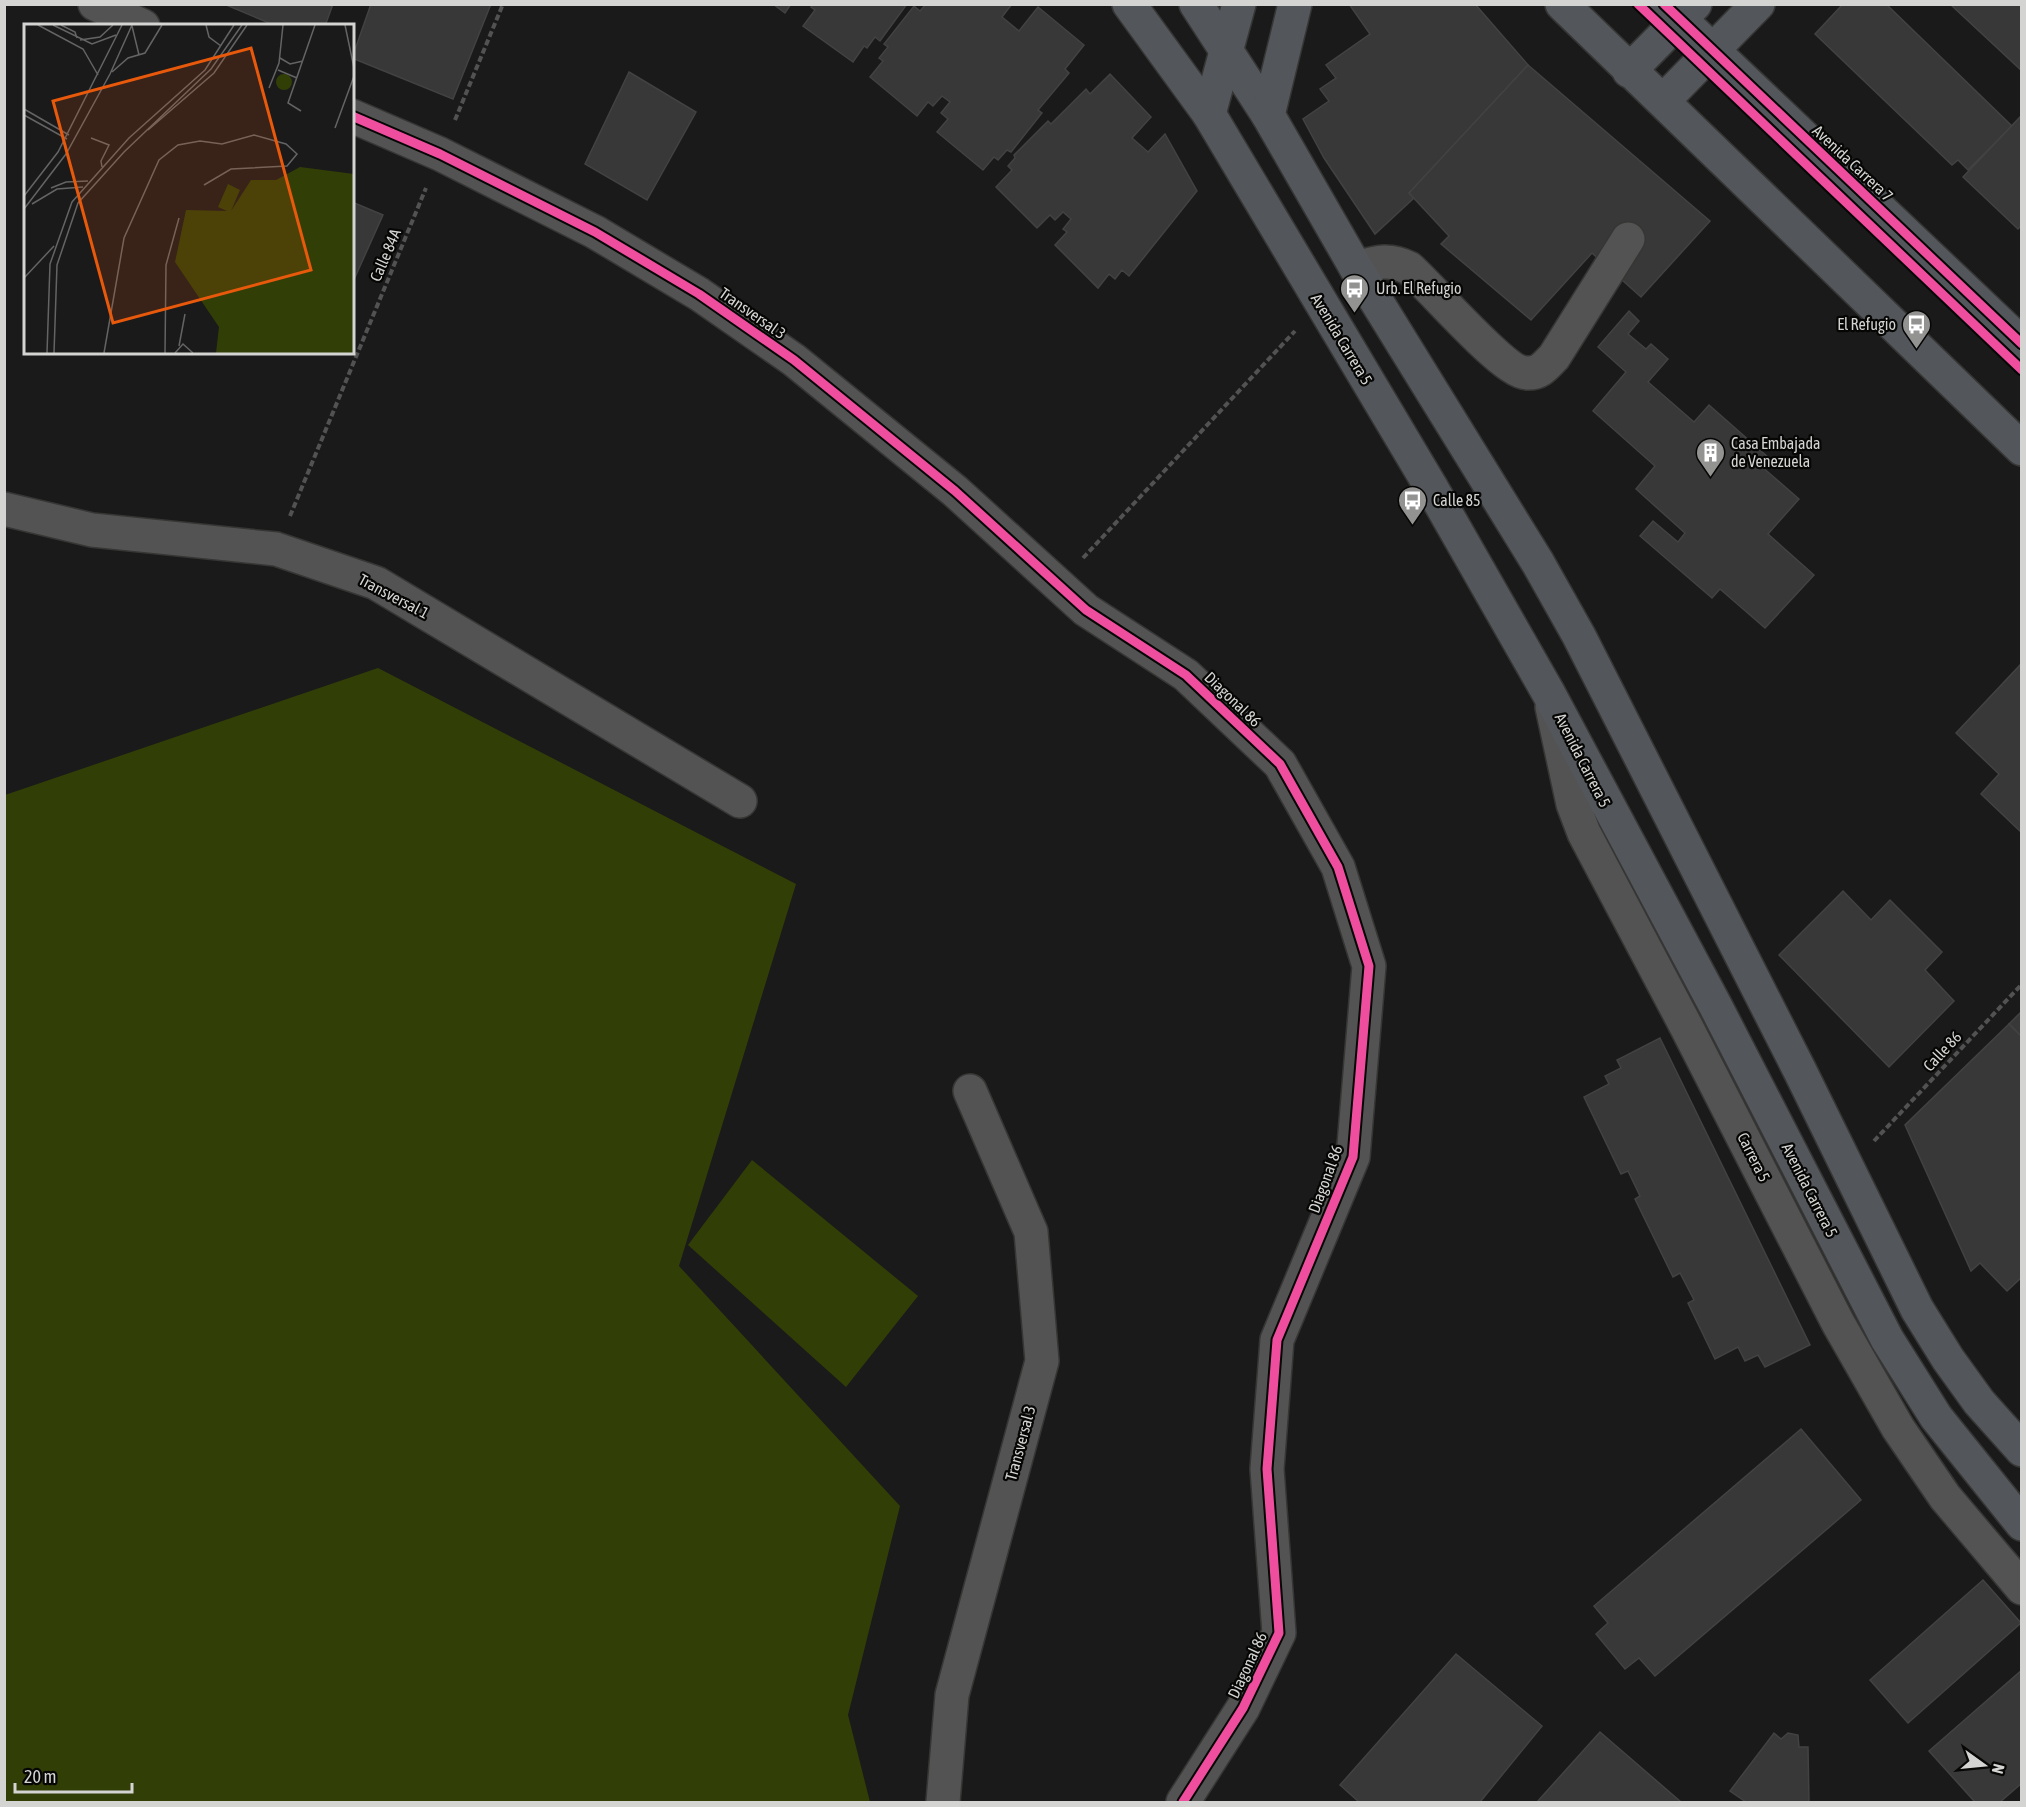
<svg xmlns="http://www.w3.org/2000/svg" width="2026" height="1807" viewBox="0 0 2026 1807" font-family="'Asap Condensed',sans-serif">
	<style>
		.green { fill: #313f07 }
		.building { fill: #383838; stroke: #424242; stroke-width: 1.5 }
		.lines { fill: none; stroke-linecap: round; stroke-linejoin: round }
		.minor-casing { stroke: #363635; stroke-width: 36 }
		.major-casing { stroke: #363635; stroke-width: 36 }
		.path { stroke: #525252; stroke-width: 4; stroke-dasharray: 6 3; stroke-linecap: butt }
		.minor { stroke: #535353; stroke-width: 33 }
		.major { stroke: #53575b; stroke-width: 33 }
		.cycleway-casing { stroke: #060605; stroke-width: 13 }
		.cycleway { stroke: #ef4d9e; stroke-width: 9 }
		.labels { text-anchor: middle; stroke-width: 4.5; stroke-linejoin: round; paint-order: stroke }
		.street-label { font-size: 16px; fill: #d4d4d3; stroke: #060605 }
		.poi-label { font-size: 16px; fill: #d4d4d3; stroke: #060605; text-anchor: start }
		.inset-road { fill: none; stroke: #646464; stroke-width: 1.5 }
		.view { fill: #e8590c; fill-opacity: 0.15; stroke: #e8590c; stroke-width: 3 }
		.inset-edge { fill: none; stroke: #d4d4d3; stroke-width: 3 }
	</style>
	<rect width="100%" height="100%" fill="#1a1a1a"/>
	<g class="green">
		<polygon points="378,668 796,884 679,1266 900,1506 848,1715 870,1802 5,1802 5,795"/>
		<polygon points="752,1160 918,1296 846,1387 688,1245"/>
	</g>
	<g class="building">
		<polygon points="224,4 333,4 325,26 276,26"/>
		<polygon points="371,4 491,4 453,99 352,58"/>
		<polygon points="773,4 791,4 785,13"/>
		<polygon points="813,4 907,4 880,41 875,37 867,48 864,46 853,62 803,26 815,10 811,7"/>
		<polygon points="926,4 1012,4 1002,17 1019,31 1038,7 1084,45 1065,69 1069,73 1038,110 1042,113 1011,152 1007,150 998,160 994,157 983,170 937,132 948,119 941,113 950,102 942,96 933,106 928,102 917,116 870,77 883,61 879,58 888,47 884,44 914,6 920,11"/>
		<polygon points="1349,4 1475,4 1528,65 1409,193 1414,198 1375,234 1324,158 1303,119 1329,101 1320,89 1336,78 1326,65 1370,34"/>
		<polygon points="1843,4 1886,4 2012,126 1968,170 1958,160 1952,165 1815,34"/>
		<polygon points="1950,4 2022,4 2022,71"/>
		<polygon points="1528,65 1710,221 1641,297 1592,253 1531,320 1441,244 1449,236 1409,193"/>
		<polygon points="629,72 696,112 647,200 585,164"/>
		<polygon points="1110,74 1151,117 1132,138 1148,152 1165,134 1197,191 1129,276 1122,270 1115,279 1109,274 1098,288 1055,245 1067,232 1063,229 1071,219 1063,212 1055,220 1050,215 1037,228 996,187 1012,170 1008,166 1015,158 1014,155 1048,121 1051,124 1086,89 1090,94"/>
		<polygon points="2022,115 2022,225 2018,229 1963,177"/>
		<polygon points="352,202 383,215 352,284"/>
		<polygon points="1629,311 1639,321 1628,334 1646,349 1651,344 1668,359 1648,382 1694,422 1709,405 1768,457 1761,466 1799,499 1768,534 1814,575 1765,628 1720,589 1712,598 1640,536 1653,521 1678,542 1685,533 1636,489 1655,466 1593,411 1626,372 1598,347"/>
		<polygon points="2022,663 2022,833 1981,794 1999,774 1956,733"/>
		<polygon points="1843,891 1871,920 1890,900 1942,952 1925,970 1954,1001 1889,1067 1779,955"/>
		<polygon points="2022,1011 2022,1037 2009,1024"/>
		<polygon points="2009,1024 2022,1037 2022,1277 2007,1291 1980,1263 1971,1271 1905,1125"/>
		<polygon points="1660,1038 1810,1345 1765,1367 1758,1355 1745,1361 1738,1347 1715,1359 1688,1303 1694,1300 1680,1273 1673,1277 1635,1199 1640,1196 1628,1171 1621,1174 1584,1097 1609,1084 1605,1076 1621,1068 1617,1060"/>
		<polygon points="1801,1429 1861,1500 1655,1676 1639,1658 1625,1669 1596,1634 1608,1623 1594,1606"/>
		<polygon points="1983,1580 2021,1623 1908,1723 1870,1680"/>
		<polygon points="1456,1654 1542,1726 1480,1802 1359,1802 1340,1785"/>
		<polygon points="2022,1670 2022,1783 2000,1802 1975,1802 1929,1751"/>
		<polygon points="1600,1732 1681,1802 1537,1802"/>
		<polygon points="1774,1733 1781,1739 1788,1733 1798,1735 1799,1747 1808,1747 1809,1802 1746,1802 1730,1791"/>
	</g>
	<g class="lines">
		<defs>
			<g id="minor">
				<polyline points="95,4 143,26"/>
				<polyline points="352,116 440,154 595,232 699,294 794,360 955,491 1086,610 1186,675 1280,764 1338,867 1369,966 1353,1157 1277,1340 1267,1469 1279,1633 1243,1708 1183,1802"/>
				<path d="M1356,268C1377,262 1389,258 1409,268C1431,287 1504,373 1527,373C1540,374 1546,365 1554,357L1628,239"/>
				<polyline points="4,509 92,530 276,549 376,583 740,801"/>
				<polyline points="1552,707 1573,804 1584,833 1687,1028 1838,1323 1898,1428 1945,1497 2022,1588"/>
				<polyline points="943,1802 952,1695 1042,1361 1031,1232 970,1091"/>
			</g>
			<g id="major">
				<polyline points="1129,4 1209,114 1431,487 1549,694 1715,1005 1887,1339 1936,1417 2022,1524"/>
				<polyline points="1196,4 1268,115 1356,268 1538,563 1579,636 1800,1071 1917,1309 1948,1359 1979,1402 2022,1450"/>
				<polyline points="1562,4 2022,449"/>
				<polyline points="1664,4 2022,344"/>
				<polyline points="1629,71 1695,4"/>
				<polyline points="1663,101 1758,4"/>
				<polyline points="1209,114 1239,4"/>
				<polyline points="1268,115 1295,4"/>
			</g>
		</defs>
		<use href="#minor" class="minor-casing"/>
		<use href="#major" class="major-casing"/>
		<g class="path">
			<polyline points="455,120 503,4"/>
			<polyline points="290,516 426,188"/>
			<polyline points="1083,558 1295,331"/>
			<polyline points="1874,1141 2022,984"/>
		</g>
		<use href="#minor" class="minor"/>
		<use href="#major" class="major"/>
		<defs>
			<g id="cycleway">
				<polyline points="1638,4 2022,370"/>
				<polyline points="1664,4 2022,344"/>
				<polyline points="352,116 440,154 595,232 699,294 794,360 955,491 1086,610 1186,675 1280,764 1338,867 1369,966 1353,1157 1277,1340 1267,1469 1279,1633 1243,1708 1183,1802"/>
			</g>
		</defs>
		<use href="#cycleway" class="cycleway-casing"/>
		<use href="#cycleway" class="cycleway"/>
	</g>
	<defs>
		<symbol id="bus-pin" viewBox="-11 -11 22 30"><path d="M0 17L-7.5 6A9.5 9.5 0 1 1 7.5 6Z" fill="#939392" stroke="#060605"/><path d="M-5-6H5V4H4V6H2V4H-2V6H-4V4H-5ZM-3.5-4V0h7V-4ZM-3.5 1.2v1.5H-2V1.2ZM2 1.2v1.5H3.5V1.2Z" fill="#fff"/></symbol>
		<symbol id="building-pin" viewBox="-11 -11 22 30"><path d="M0 17L-7.5 6A9.5 9.5 0 1 1 7.5 6Z" fill="#939392" stroke="#060605"/><path d="M-4-6H4V6H1V3H-1V6H-4ZM-2.5-4.3h1.7v1.8h-1.7ZM.8-4.3h1.7v1.8H.8ZM-2.5-1h1.7V.8h-1.7ZM.8-1h1.7V.8H.8Z" fill="#fff"/></symbol>
	</defs>
	<g fill-rule="evenodd">
		<use href="#bus-pin" x="1338" y="272" width="33" height="45"/>
		<use href="#bus-pin" x="1900" y="308" width="33" height="45"/>
		<use href="#building-pin" x="1694" y="436" width="33" height="45"/>
		<use href="#bus-pin" x="1396" y="484" width="33" height="45"/>
	</g>
	<g class="labels">
		<g class="street-label">
			<text transform="translate(1853 163) rotate(43)" y="6">Avenida Carrera 7</text>
			<text transform="translate(385 255) rotate(-67)" y="6">Calle 84A</text>
			<text transform="translate(753 313) rotate(35)" y="6">Transversal 3</text>
			<text transform="translate(1342 339) rotate(59)" y="6">Avenida Carrera 5</text>
			<text transform="translate(394 596) rotate(28)" y="6">Transversal 1</text>
			<text transform="translate(1233 699) rotate(44)" y="6">Diagonal 86</text>
			<text transform="translate(1583 760) rotate(63)" y="6">Avenida Carrera 5</text>
			<text transform="translate(1942 1051) rotate(-47)" y="6">Calle 86</text>
			<text transform="translate(1754 1157) rotate(63)" y="6">Carrera 5</text>
			<text transform="translate(1325 1179) rotate(-70)" y="6">Diagonal 86</text>
			<text transform="translate(1810 1190) rotate(63)" y="6">Avenida Carrera 5</text>
			<text transform="translate(1020 1443) rotate(-75)" y="6">Transversal 3</text>
			<text transform="translate(1247 1665) rotate(-65)" y="6">Diagonal 86</text>
		</g>
		<g class="poi-label">
			<text x="1376" y="294">Urb. El Refugio</text>
			<text x="1896" y="330" text-anchor="end">El Refugio</text>
			<text x="1731" y="449">Casa Embajada<tspan x="1731" dy="18">de Venezuela</tspan></text>
			<text x="1433" y="506">Calle 85</text>
		</g>
	</g>
	<g transform="translate(24 24)">
		<rect width="330" height="330" fill="#1a1a1a"/>
		<path d="M252 58a8 8 0 1 1 16 0a8 8 0 1 1-16 0ZM276,143L330,150V329H192L195,303L151,238L162,186L203,187L194,183L204,160L216,166L207,187L227,156H252Z" fill="#313f07"/>
		<path class="inset-road" d="M14,1L59,25L74,51M29,1L68,20L92,11M37,1L51,8L53,14M182,1L185,13L197,22M321,1L330,44M108,2L115,31M56,16L76,13L89,1M256,34L266,40L279,37M254,46L273,54M88,48L104,34L121,29L138,1M245,64L255,39L259,1M0,85L45,111M277,87L264,79L291,1M0,91L43,115M311,104L330,52M124,106L190,49L223,1M67,114L85,121L77,137L78,143M27,164L42,158L64,157M0,172L34,128L98,1M8,180L33,165L59,163M0,185L42,130L86,50L108,1M0,254L30,222M155,322L161,290M23,329L26,240L48,178L105,114L181,46L210,1M30,329L33,241L54,179L100,128L187,45L218,1M80,329L100,214L135,136L154,121L176,117L198,120L230,111L262,120L273,130L263,142L207,145L180,161M141,329L142,241L155,194M151,329L159,320L169,329"/>
		<path class="view" d="M227,24L287,246L89,299L29,77Z"/>
		<rect width="330" height="330" class="inset-edge"/>
	</g>
	<rect width="2026" height="1807" fill="none" stroke="#d4d4d3" stroke-width="12"/>
	<g transform="translate(1984 1765) rotate(105)" stroke="#060605" stroke-width="4.5" paint-order="stroke">
	<path d="M0-4.5L10 22L0 15L-10 22Z" fill="#d4d4d3"/>
	<text y="-9" font-size="16" font-weight="bold" text-anchor="middle" fill="#d4d4d3">N</text>
	</g>
	<path d="M15 1783v9h117v-9" fill="none" stroke="#d4d4d3" stroke-width="3"/>
	<text x="24" y="1783" font-size="18" fill="#d4d4d3" stroke="#060605" stroke-width="4.5" paint-order="stroke">20 m</text>
</svg>
